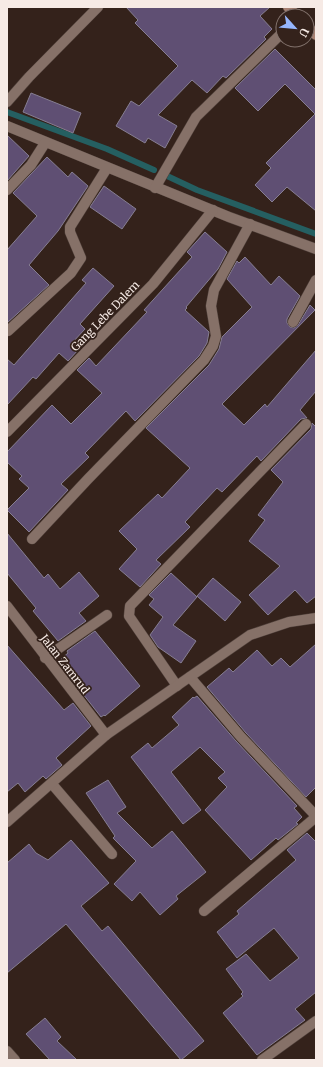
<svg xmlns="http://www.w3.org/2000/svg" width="323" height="1067" viewBox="0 0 323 1067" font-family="Merriweather,serif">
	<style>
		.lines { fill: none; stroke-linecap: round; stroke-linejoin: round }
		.stream { stroke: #255f61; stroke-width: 6 }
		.building { fill: #5f4f73; stroke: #867e92 }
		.street-casing { stroke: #50413b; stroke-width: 11 }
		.secondary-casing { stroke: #50413b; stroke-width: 11 }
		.street { stroke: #867168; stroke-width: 10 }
		.secondary { stroke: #a78072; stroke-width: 10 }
		.labels { text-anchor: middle; stroke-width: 3.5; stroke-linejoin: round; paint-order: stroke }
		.street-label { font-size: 11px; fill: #f6eae5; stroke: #34221b }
	</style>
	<rect width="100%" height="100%" fill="#34221b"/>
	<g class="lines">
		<g class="stream">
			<polyline points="7,112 107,149 154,170"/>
			<polyline points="165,175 197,190 316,234"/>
		</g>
	</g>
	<g class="building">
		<polygon points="126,7 270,7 260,16 272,29 264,37 266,39 226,78 223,76 207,93 192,80 158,115 177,126 165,148 148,138 145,143 116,126 131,101 139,106 178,66 135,23 138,20"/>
		<polygon points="275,49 316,90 316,211 287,187 272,202 255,185 271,168 266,163 315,114 285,84 258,111 235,88"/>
		<polygon points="31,93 81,113 73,133 23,112"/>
		<polygon points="7,135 29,156 7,181"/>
		<polygon points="47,157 68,177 72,172 88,186 58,231 29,265 49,285 7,323 7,250 37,216 13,193"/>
		<polygon points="104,186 136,209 122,229 90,207"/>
		<polygon points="205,232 227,252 218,269 186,307 187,308 185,310 209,332 207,343 199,356 135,421 126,411 85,453 89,457 61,484 68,490 29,532 7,510 29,488 19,479 22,476 7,462 7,452 52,405 71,424 102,393 77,370 89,358 96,366 147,312 144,310 192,257 187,252"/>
		<polygon points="245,257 271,285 279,276 300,296 287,319 287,323 290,327 294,328 298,325 310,305 315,310 222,404 244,425 265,404 267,407 316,350 316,391 300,410 307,418 301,419 261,461 257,456 222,492 217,488 185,522 190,527 156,560 161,564 140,587 119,569 137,549 119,531 158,494 162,498 190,468 146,428 209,365 219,349 222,337 252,307 227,279 237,261 239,263"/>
		<polygon points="93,268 114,286 80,324 85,329 72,343 79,349 68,361 59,353 36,379 33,377 7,405 7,359 14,365 86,283 82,280"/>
		<polygon points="312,423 316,427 316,596 307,603 295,590 268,615 249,595 280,566 249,541 265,520 258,515 283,482 271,470 311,429"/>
		<polygon points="7,533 44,578 48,574 60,589 79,572 99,596 79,613 86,621 58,641 33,611 36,608 7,573"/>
		<polygon points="171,573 197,597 173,625 196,641 181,663 158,647 150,635 163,617 149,605 154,599 149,595"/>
		<polygon points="213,578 241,602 225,621 197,596"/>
		<polygon points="95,631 140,686 105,716 104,715 101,717 83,694 87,691 61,659 68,653 67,651"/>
		<polygon points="316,644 316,787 306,797 246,733 207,687 229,668 233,672 257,650 272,666 281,658 290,667"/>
		<polygon points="7,645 64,710 73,703 91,726 56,758 62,765 46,779 43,776 25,792 18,783 7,792"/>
		<polygon points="197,696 236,741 297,806 294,808 302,817 296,823 298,824 278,840 276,838 251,860 205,810 227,787 218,778 225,772 200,747 171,772 201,810 183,824 131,757 148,743 152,748 179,725 172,717 193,697 194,698"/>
		<polygon points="108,780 126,807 117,813 152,848 172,831 206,872 176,896 178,899 160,915 140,892 132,901 114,884 136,861 113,838 115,836 86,793"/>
		<polygon points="307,833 316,842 316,992 295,1009 305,1020 257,1055 223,1013 243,996 241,994 243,992 226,969 246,954 270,981 299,958 274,928 237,958 217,932 239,914 237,911 296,860 287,850"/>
		<polygon points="71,840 109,883 81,906 102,931 108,926 204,1041 181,1060 66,924 7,973 7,863 29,844 36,853 48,860"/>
		<polygon points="45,1018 61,1037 57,1041 77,1060 50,1060 26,1034"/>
	</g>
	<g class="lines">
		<defs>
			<g id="street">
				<polyline points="7,102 29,77 98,7"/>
				<polyline points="7,126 229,217 316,249"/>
				<polyline points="155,188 196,117 283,32"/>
				<polyline points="7,190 31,165 45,143"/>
				<polyline points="293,322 316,280"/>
				<polyline points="8,331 71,273 81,258 70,232 70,227 107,168"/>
				<polyline points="7,432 153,284 213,210"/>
				<polyline points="32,539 88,479 204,360 213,346 216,336 211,306 214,290 250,224"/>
				<polyline points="7,606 106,735"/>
				<polyline points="45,658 107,615"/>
				<polyline points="190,677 241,737 316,816"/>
				<polyline points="177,686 129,616 130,606 306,424"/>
				<polyline points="52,784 112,854"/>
				<polyline points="7,822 106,735 250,635 289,622 316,618"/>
				<polyline points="204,911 316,817"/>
				<polyline points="7,1051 15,1060"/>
				<polyline points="262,1060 316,1021"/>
			</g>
			<g id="secondary">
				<polyline points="288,7 297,16"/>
				<polyline points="307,26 316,35"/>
			</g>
		</defs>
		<use href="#street" class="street-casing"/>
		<use href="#secondary" class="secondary-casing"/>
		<use href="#street" class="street"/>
		<use href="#secondary" class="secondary"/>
	</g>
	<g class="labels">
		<g class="street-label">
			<text transform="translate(105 316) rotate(-46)" y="4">Gang Lebe Dalem</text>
			<text transform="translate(65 664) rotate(52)" y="4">Jalan Zamrud</text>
		</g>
	</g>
	<rect width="323" height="1067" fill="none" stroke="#f6eae5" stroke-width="16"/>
	<g transform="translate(295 28) rotate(117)"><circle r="19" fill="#34221b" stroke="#82726c"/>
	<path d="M0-3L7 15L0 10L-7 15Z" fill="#96b6fd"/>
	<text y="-6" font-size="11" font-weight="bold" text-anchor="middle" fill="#f6eae5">U</text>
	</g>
</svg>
